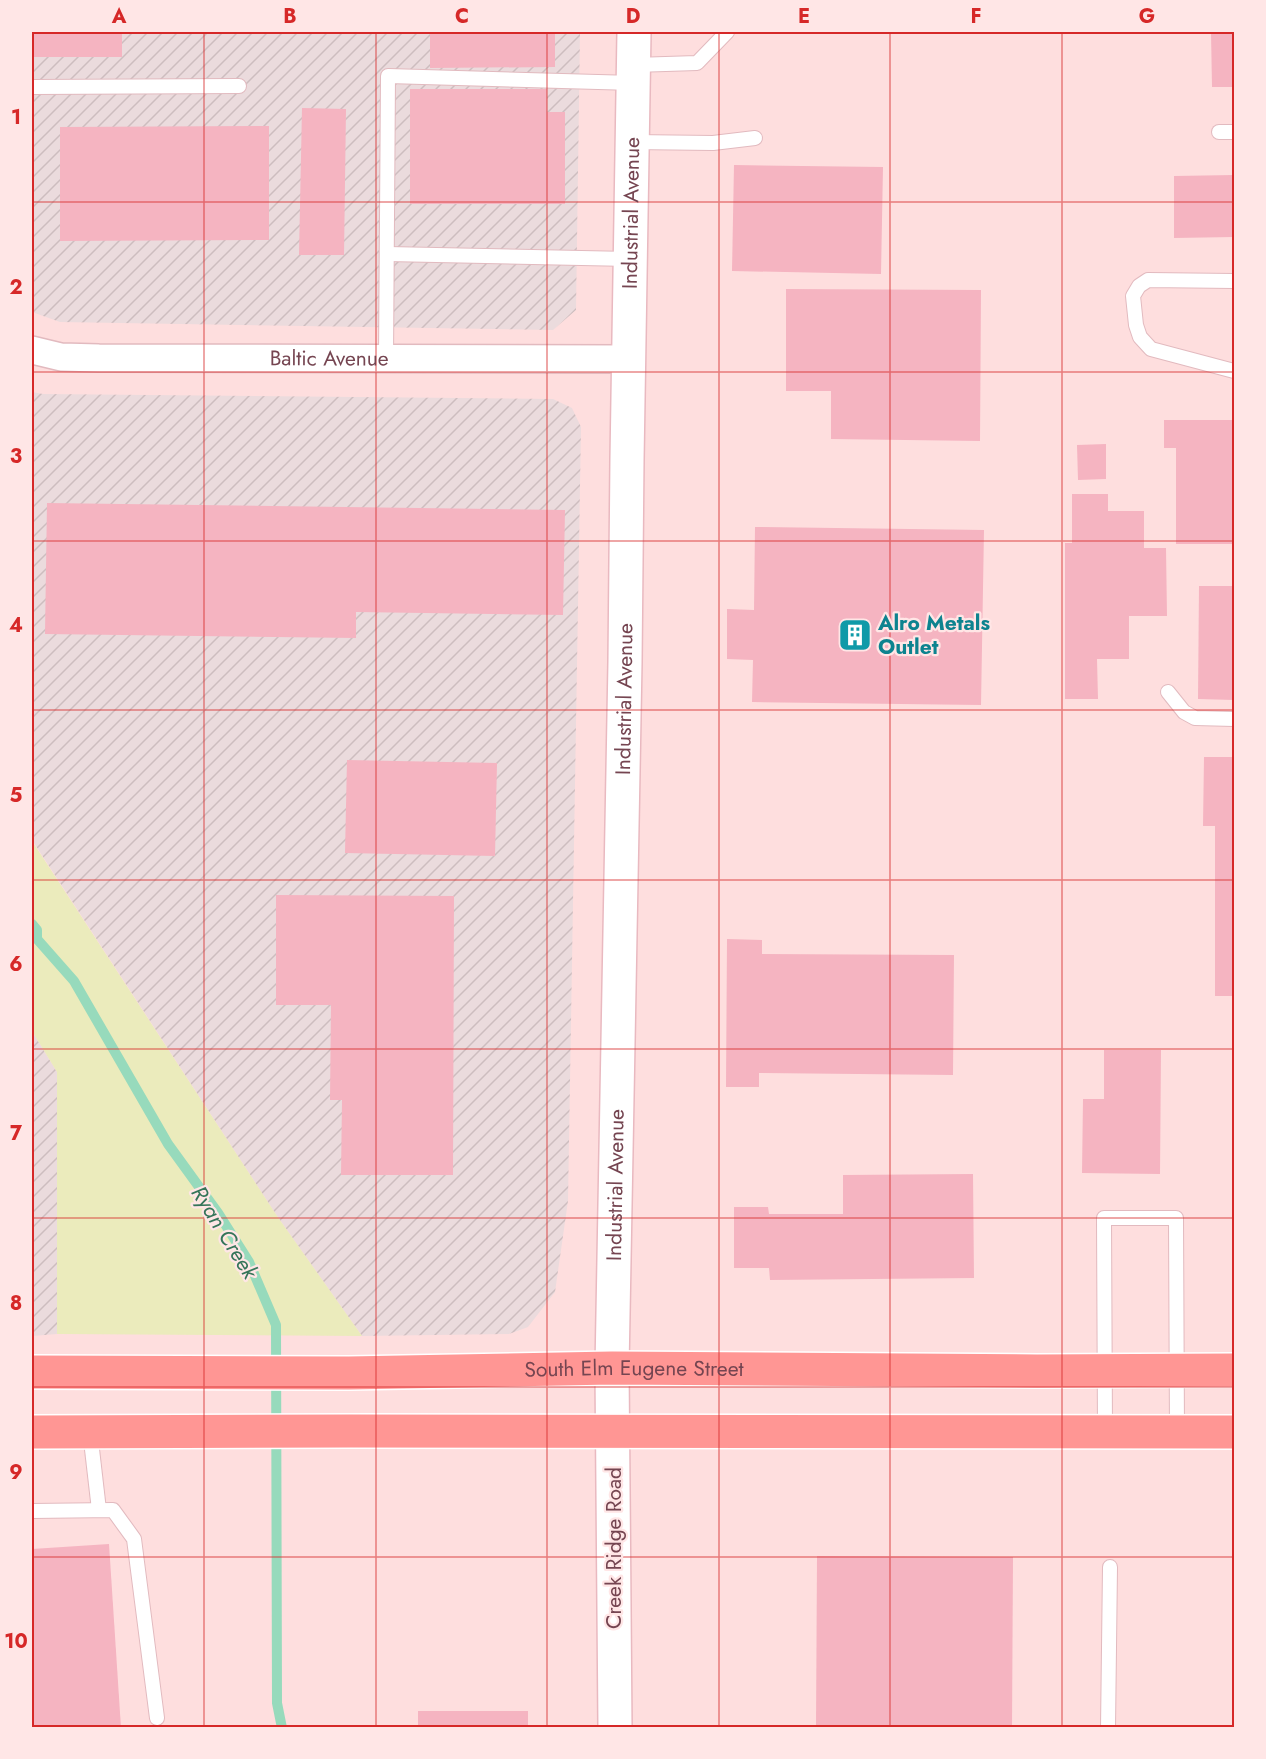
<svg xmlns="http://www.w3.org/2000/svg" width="1266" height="1759" viewBox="0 0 1266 1759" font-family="Jost,sans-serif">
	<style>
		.industrial { fill: url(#industrial-furrows) }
		.green { fill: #ebebbc }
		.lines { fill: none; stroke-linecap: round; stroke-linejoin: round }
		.stream { stroke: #97dabc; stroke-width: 10 }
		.building { fill: #f5b4c1 }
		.service-casing { stroke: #e2babf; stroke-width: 16 }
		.minor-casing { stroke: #e2babf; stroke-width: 30 }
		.secondary-casing { stroke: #e9b9c0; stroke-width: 36 }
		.primary-casing { stroke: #fff; stroke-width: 36 }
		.service { stroke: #fff; stroke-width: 14 }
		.minor { stroke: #fff; stroke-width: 27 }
		.secondary { stroke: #fff; stroke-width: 33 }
		.primary { stroke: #ff9694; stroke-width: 33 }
		.grid { fill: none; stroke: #d62828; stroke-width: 1.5; stroke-opacity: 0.55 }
		.labels { text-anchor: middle; stroke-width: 4.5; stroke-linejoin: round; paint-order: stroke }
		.street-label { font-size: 21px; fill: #754551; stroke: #ffe6e6 }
		.culture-label { font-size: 21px; font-weight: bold; fill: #0d838f; stroke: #ffe6e6; text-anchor: start }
		.water-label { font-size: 22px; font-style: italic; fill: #357559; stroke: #ffe6e6 }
		.neatline { fill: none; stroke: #d62828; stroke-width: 2 }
		.grid-label { font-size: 20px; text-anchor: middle; font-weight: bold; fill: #d62828 }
	</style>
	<defs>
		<pattern id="industrial-furrows" width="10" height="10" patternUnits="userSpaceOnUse" patternTransform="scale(1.5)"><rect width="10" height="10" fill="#ebdbdd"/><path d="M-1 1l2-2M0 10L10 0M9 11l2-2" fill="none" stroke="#cdbdbf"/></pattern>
	</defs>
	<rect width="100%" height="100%" fill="#fedede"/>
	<g class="industrial">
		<polygon points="32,32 580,32 576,310 553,330 60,322 32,312"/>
		<polygon points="32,392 43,394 553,399 572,408 581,427 568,1201 555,1292 528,1327 509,1334 362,1336 277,1216 32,840"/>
		<polygon points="32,1031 57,1072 57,1334 32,1336"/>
	</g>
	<polygon class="green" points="32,841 277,1216 362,1336 57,1334 57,1072 32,1031"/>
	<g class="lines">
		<polyline class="stream" points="32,924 37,930 37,939 74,981 168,1144 218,1213 249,1262 276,1325 277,1703 282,1728"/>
	</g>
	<g class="building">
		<rect x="32" y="32" width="90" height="25"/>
		<polygon points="430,32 555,32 555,67 430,68"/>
		<polygon points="1211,32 1234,32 1234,87 1212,87"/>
		<polygon points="410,89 547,89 547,112 565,112 565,204 410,204"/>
		<polygon points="302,108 346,109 344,255 299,255"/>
		<polygon points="269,126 269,240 60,241 60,127"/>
		<polygon points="734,165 883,167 881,274 732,271"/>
		<polygon points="1234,175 1234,237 1174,238 1174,176"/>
		<polygon points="786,289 981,290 980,441 831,439 831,391 786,391"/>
		<polygon points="1164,420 1234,420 1234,544 1176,544 1176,448 1164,448"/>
		<polygon points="1106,444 1106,479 1078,480 1077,445"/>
		<polygon points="1072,494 1108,494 1108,511 1144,511 1144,548 1166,548 1167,616 1129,616 1129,659 1097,659 1098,699 1065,699 1065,543 1072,543"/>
		<polygon points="47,503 565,510 563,615 356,612 356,638 45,634"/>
		<polygon points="755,527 984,530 981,705 752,702 753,660 727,659 727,609 754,610"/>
		<polygon points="1199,586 1234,586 1234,700 1198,699"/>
		<polygon points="1204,757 1234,757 1234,996 1215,996 1215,826 1203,826"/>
		<polygon points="347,760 497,763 495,856 345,853"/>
		<polygon points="276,895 454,896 453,1175 341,1175 342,1100 330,1100 331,1005 276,1005"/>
		<polygon points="727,939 762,940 762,954 954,955 953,1075 759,1073 759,1087 726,1087"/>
		<polygon points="1104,1050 1161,1050 1160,1174 1082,1173 1083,1099 1104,1099"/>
		<polygon points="973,1174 974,1278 770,1280 769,1268 734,1268 734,1207 768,1207 769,1214 843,1214 843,1175"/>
		<polygon points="109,1544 121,1728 32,1728 32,1549"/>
		<polygon points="817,1556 1013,1557 1012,1728 816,1728"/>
		<rect x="418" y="1711" width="110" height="17"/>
	</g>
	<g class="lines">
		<defs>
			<g id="service">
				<polyline points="634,65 697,63 727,32"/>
				<polyline points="32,87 239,86"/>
				<polyline points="1219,132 1234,132"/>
				<polyline points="632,142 713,143 755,138"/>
				<polyline points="387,254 630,259"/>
				<polyline points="1234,281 1148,280 1139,286 1133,296 1136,325 1140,337 1151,349 1234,371"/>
				<polyline points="386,359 388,76 634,83"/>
				<polyline points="1168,692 1184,712 1195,718 1234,719"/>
				<polyline points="1105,1431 1104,1218 1176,1218 1177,1432"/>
				<polyline points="90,1432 99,1510"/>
				<polyline points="32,1511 113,1510 134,1539 157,1718"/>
				<polyline points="1108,1728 1110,1567"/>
			</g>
			<g id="minor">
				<path id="s1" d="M32,350L61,357L99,358L628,359"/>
			</g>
			<g id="secondary">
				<path id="s2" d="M615,1728L612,1368L625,662L627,460L634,32"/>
			</g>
			<g id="primary">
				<path id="s3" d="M32,1372L349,1373L612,1368L1037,1371L1234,1370"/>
				<polyline points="32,1432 351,1431 1234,1432"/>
			</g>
		</defs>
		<use href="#service" class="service-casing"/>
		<use href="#minor" class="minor-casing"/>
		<use href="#secondary" class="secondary-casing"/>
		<use href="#primary" class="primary-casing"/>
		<use href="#service" class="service"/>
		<use href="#minor" class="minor"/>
		<use href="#secondary" class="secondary"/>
		<use href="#primary" class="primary"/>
	</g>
	<path class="grid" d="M204,32V1728M376,32V1728M547,32V1728M719,32V1728M890,32V1728M1062,32V1728M32,202H1234M32,372H1234M32,541H1234M32,710H1234M32,880H1234M32,1049H1234M32,1218H1234M32,1387H1234M32,1557H1234"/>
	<defs>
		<symbol id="building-square" viewBox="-11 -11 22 22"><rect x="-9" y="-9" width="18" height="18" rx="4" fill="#0f9aa8" stroke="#ffe6e6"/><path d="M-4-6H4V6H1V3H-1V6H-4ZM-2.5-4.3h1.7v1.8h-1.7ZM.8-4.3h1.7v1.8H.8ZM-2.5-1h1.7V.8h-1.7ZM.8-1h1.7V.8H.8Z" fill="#fff"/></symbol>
	</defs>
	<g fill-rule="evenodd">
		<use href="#building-square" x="836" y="616" width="38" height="38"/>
	</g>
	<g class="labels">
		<g class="street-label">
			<text dy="7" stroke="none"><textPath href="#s2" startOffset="1515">Industrial Avenue</textPath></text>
			<text dy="7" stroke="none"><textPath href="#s1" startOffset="298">Baltic Avenue</textPath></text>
			<text dy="7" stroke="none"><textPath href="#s2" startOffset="1029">Industrial Avenue</textPath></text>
			<text dy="7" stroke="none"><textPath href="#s2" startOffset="543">Industrial Avenue</textPath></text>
			<text dy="7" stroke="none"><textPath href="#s3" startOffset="602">South Elm Eugene Street</textPath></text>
			<text transform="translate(614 1548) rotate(-90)" y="7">Creek Ridge Road</text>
		</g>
		<g class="culture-label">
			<text x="878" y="630">Alro Metals<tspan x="878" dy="24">Outlet</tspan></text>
		</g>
		<g class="water-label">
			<text transform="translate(225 1232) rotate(58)" y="8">Ryan Creek</text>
		</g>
	</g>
	<rect width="1266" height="1759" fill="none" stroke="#ffe6e6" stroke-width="66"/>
	<rect x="33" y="33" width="1200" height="1693" class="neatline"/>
	<g class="grid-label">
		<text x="119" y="23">A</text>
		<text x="290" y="23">B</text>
		<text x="462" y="23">C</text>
		<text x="633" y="23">D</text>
		<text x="804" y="23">E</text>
		<text x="976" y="23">F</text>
		<text x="1147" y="23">G</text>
		<text x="16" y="124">1</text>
		<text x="16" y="294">2</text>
		<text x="16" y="463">3</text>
		<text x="16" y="632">4</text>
		<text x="16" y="802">5</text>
		<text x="16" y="971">6</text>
		<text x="16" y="1140">7</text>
		<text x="16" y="1310">8</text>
		<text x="16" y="1479">9</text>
		<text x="16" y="1648">10</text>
	</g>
</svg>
